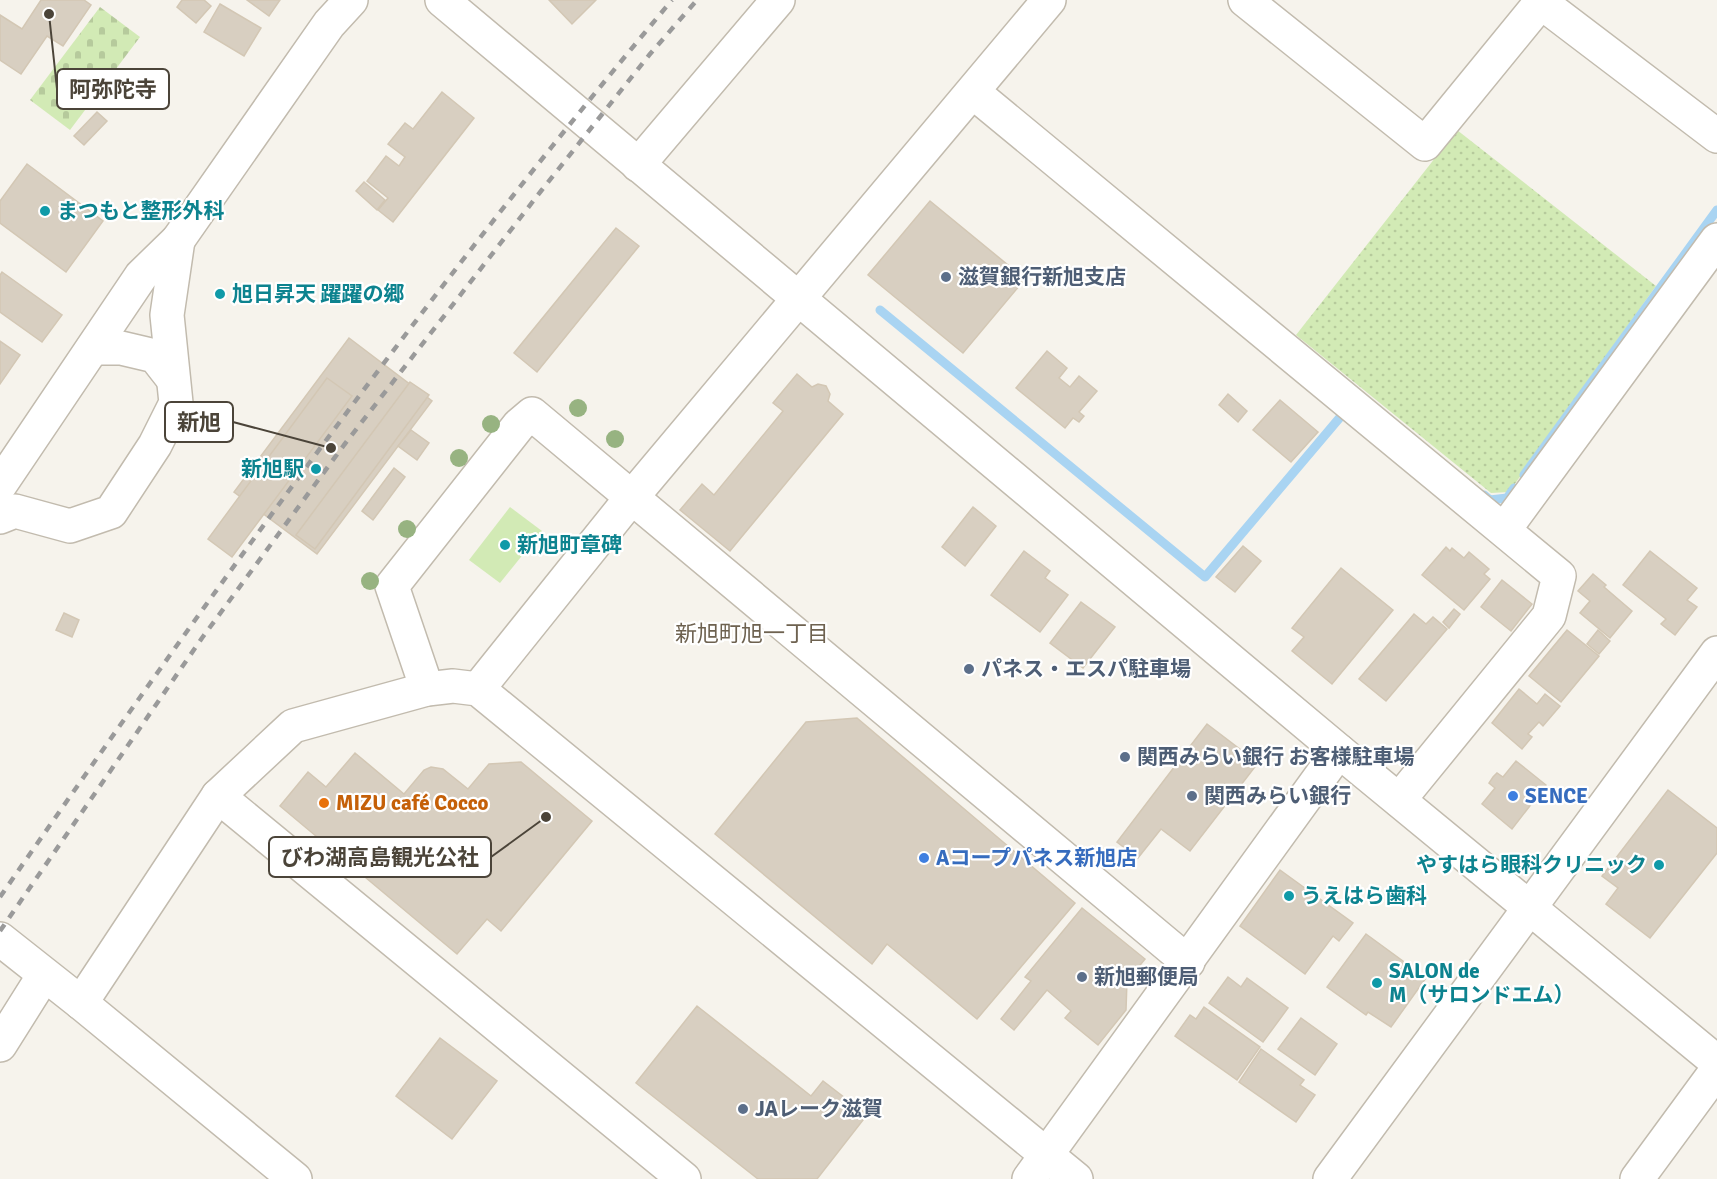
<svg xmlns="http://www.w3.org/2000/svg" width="1717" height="1179" viewBox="0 0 1717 1179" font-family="Signika,'Noto Sans JP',sans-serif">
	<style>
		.green { fill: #d2eab5 }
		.cemetery { fill: url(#cemetery-stones) }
		.park { fill: url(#park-dots) }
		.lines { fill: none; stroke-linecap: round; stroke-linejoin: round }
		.stream { stroke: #a9d4f2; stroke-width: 9 }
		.building { fill: #d8cfc1; stroke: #d3c7b4; stroke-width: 1.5 }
		.minor-casing { stroke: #c2bbae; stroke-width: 36 }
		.minor { stroke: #fff; stroke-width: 33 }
		.rail { stroke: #9a9a9a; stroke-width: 4.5; stroke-dasharray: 8 8; stroke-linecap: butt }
		.tree { fill: #97b381 }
		.culture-dot { fill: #0f9aa8; stroke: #fff; stroke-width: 2 }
		.service-dot { fill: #5c6f8a; stroke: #fff; stroke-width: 2 }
		.shop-dot { fill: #3f7fe0; stroke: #fff; stroke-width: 2 }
		.food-dot { fill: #e8710a; stroke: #fff; stroke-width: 2 }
		.labels { text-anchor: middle; stroke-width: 4.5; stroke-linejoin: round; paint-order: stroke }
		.culture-label { font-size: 21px; font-weight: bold; fill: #0d838f; stroke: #fff; text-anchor: start }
		.service-label { font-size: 21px; font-weight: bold; fill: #4e5e75; stroke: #fff; text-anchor: start }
		.shop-label { font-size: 21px; font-weight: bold; fill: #366cbe; stroke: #fff; text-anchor: start }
		.food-label { font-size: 21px; font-weight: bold; fill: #c56008; stroke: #fff; text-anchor: start }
		.neighbourhood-label { font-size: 22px; fill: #6e6250; stroke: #fff }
		.leader { fill: none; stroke: #4b4439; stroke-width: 2 }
		.callout-dot { fill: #4b4439; stroke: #fff; stroke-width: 2 }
		.callout { fill: #fff; stroke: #4b4439; stroke-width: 2 }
		.callout-label { font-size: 22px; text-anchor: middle; font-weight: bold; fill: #4b4439 }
	</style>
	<defs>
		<pattern id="cemetery-stones" width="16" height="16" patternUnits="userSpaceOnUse" patternTransform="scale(1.5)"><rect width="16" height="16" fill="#d2eab5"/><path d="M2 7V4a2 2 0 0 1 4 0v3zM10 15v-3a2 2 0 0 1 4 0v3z" fill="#b6ca9c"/></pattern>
		<pattern id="park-dots" width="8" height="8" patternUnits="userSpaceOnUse" patternTransform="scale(1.5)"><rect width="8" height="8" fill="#d2eab5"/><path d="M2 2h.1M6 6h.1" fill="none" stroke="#b6ca9c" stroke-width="1.8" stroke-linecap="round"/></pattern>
	</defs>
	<rect width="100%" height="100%" fill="#f6f3ec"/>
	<polygon class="green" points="510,507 542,531 500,583 469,560"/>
	<polygon class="cemetery" points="100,7 140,37 70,130 30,100"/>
	<polygon class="park" points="1457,130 1656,286 1509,492 1491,493 1296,335"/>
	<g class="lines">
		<g class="stream">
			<polyline points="880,310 1205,577 1342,415"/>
			<polyline points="1524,475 1717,210"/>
			<polyline points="1484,495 1490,500 1507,498 1514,488"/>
		</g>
	</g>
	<g class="building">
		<polygon points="41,0 84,0 91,5 63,46 47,36 21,74 0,60 0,15 22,29"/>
		<polygon points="182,0 204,0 211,6 196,23 177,7"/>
		<polygon points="247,0 280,0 269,16"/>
		<polygon points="549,0 596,0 572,24"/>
		<polygon points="220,4 261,28 244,56 204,32"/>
		<polygon points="442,92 474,118 393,222 378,210 388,198 367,181 386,156 399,166 405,157 388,144 405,123 413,129"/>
		<polygon points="97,112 107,121 84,145 74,136"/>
		<polygon points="27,164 103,221 66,272 0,223 0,201"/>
		<polygon points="364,182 385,200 377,210 356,191"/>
		<polygon points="930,201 1025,279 963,353 868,275"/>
		<polygon points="616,228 639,246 537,372 514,353"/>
		<polygon points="2,272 62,315 42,342 0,312 0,275"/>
		<polygon points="349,338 432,401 317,554 234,492"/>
		<polygon points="0,341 20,355 0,384"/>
		<polygon points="1047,351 1067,368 1059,378 1070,387 1079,376 1097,391 1079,412 1084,416 1079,422 1073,418 1065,428 1016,388"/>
		<polygon points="797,374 812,387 818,384 826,386 830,394 828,401 843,414 730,551 680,510 702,484 714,495 783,411 773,403"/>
		<polygon points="327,378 352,396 232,557 208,539"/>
		<polygon points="410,382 429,395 315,549 296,535"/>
		<polygon points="1228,394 1247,411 1238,422 1219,405"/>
		<polygon points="1280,400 1318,432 1291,462 1253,430"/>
		<polygon points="411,430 429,443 417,460 398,446"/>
		<polygon points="394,468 405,477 373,520 362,511"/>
		<polygon points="973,507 996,526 965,566 942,547"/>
		<polygon points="1243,546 1261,561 1235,592 1216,577"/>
		<polygon points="1446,547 1450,551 1452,548 1464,558 1469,552 1489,569 1484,574 1490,579 1464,610 1422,575"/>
		<polygon points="1024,551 1050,571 1045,578 1068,595 1040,632 991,595"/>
		<polygon points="1650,551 1697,588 1687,600 1697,607 1675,635 1661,624 1666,619 1623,585"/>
		<polygon points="1341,568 1393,610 1332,684 1292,651 1304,637 1292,628"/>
		<polygon points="1593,574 1606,585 1604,587 1632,611 1610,638 1580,613 1590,601 1578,591"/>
		<polygon points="1502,580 1532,604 1511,631 1481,607"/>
		<polygon points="1081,602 1115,627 1083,668 1050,643"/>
		<polygon points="1454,609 1460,614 1449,628 1443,622"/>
		<polygon points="64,613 79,620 72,637 56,630"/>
		<polygon points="1414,614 1426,624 1433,617 1447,629 1386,701 1359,679"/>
		<polygon points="1567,630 1599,656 1561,702 1529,676"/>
		<polygon points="1598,630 1610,641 1599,654 1587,644"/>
		<polygon points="1519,689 1537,704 1545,694 1560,706 1543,726 1539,722 1528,734 1532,737 1522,749 1492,723"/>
		<polygon points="857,718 1075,903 977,1019 887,944 872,964 715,834 806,722"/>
		<polygon points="1207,724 1258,763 1190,851 1161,829 1138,858 1117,842"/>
		<polygon points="355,753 404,794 424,770 431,767 443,769 468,789 489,764 521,762 592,821 501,931 487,919 457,954 280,806 308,772 326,787"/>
		<polygon points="1516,761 1546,785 1512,829 1482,804 1495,788 1489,783 1493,777 1497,773 1503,777"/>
		<polygon points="1668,790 1717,828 1717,853 1650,938 1606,904 1618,888 1602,876"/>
		<polygon points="1280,870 1353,923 1339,941 1333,936 1305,974 1240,926"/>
		<polygon points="1082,908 1145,959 1127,981 1126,1010 1098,1045 1065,1018 1071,1011 1047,990 1014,1030 1001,1019 1031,981 1025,977"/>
		<polygon points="1366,934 1426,978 1391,1027 1368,1012 1366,1015 1327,987"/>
		<polygon points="1228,977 1241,987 1247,978 1288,1008 1263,1042 1209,1003"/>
		<polygon points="697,1006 811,1096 823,1081 867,1115 817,1179 758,1179 636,1083"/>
		<polygon points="1204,1007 1260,1047 1237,1080 1175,1036 1190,1015 1196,1019"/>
		<polygon points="1301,1018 1337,1044 1315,1075 1278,1049"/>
		<polygon points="440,1038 497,1081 452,1139 396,1096"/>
		<polygon points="1261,1049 1304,1080 1300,1085 1315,1095 1296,1122 1239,1082"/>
	</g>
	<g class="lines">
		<defs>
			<g id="minor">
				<polyline points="442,0 1339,751 1717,1062"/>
				<polyline points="1245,0 1425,144 1541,2"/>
				<polyline points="1538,0 1717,136"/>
				<polyline points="973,92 1559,576 1549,616 1399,800"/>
				<polyline points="638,165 778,0"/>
				<polyline points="93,348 121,348 155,356 173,379"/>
				<polyline points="0,485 141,276 178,240 329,24 351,0"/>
				<polyline points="0,517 15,511 70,526 111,512 155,445 176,403 167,315 178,240"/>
				<polyline points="1504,530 1717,240"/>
				<polyline points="427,689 392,586 519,425 532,414 1188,962"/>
				<polyline points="478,689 632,497 1049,0"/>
				<polyline points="218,796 684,1179"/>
				<polyline points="0,939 81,1003 295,1179"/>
				<polyline points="81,1003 218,796 293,726 427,689 453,686 478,689 1076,1179"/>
				<polyline points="0,1045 44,975"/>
				<polyline points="1029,1179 1339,751"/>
				<polyline points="1330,1179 1717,653"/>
				<polyline points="1637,1179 1717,1070"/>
			</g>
		</defs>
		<use href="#minor" class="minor-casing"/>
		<use href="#minor" class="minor"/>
		<g class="rail">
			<path d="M0,897C213,590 432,286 672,0"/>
			<polyline points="0,931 202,638 344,445 541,191 650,54 697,0"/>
		</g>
	</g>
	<g class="tree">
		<circle cx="578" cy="408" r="9"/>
		<circle cx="491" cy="424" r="9"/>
		<circle cx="615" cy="439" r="9"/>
		<circle cx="459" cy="458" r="9"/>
		<circle cx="407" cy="529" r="9"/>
		<circle cx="370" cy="581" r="9"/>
	</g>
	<g class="culture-dot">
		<circle cx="45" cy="211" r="6"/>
		<circle cx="220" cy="294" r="6"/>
		<circle cx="316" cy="469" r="6"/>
		<circle cx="505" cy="545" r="6"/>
		<circle cx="1659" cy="865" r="6"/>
		<circle cx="1289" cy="896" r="6"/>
		<circle cx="1377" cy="983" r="6"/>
	</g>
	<g class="service-dot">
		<circle cx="946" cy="277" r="6"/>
		<circle cx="969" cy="669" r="6"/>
		<circle cx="1125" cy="757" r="6"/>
		<circle cx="1192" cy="796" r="6"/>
		<circle cx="1082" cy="977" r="6"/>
		<circle cx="743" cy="1109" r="6"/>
	</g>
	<g class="shop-dot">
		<circle cx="1513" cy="796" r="6"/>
		<circle cx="924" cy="858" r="6"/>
	</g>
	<circle class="food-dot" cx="324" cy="803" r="6"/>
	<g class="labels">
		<g class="culture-label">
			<text x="57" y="218">まつもと整形外科</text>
			<text x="232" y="301">旭日昇天 躍躍の郷</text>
			<text x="304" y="476" text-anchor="end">新旭駅</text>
			<text x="517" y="552">新旭町章碑</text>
			<text x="1647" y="872" text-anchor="end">やすはら眼科クリニック</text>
			<text x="1301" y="903">うえはら歯科</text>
			<text x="1389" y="978">SALON de<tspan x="1389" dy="24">M（サロンドエム）</tspan></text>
		</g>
		<g class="service-label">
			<text x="958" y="284">滋賀銀行新旭支店</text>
			<text x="981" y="676">パネス・エスパ駐車場</text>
			<text x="1137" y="764">関西みらい銀行 お客様駐車場</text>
			<text x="1204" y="803">関西みらい銀行</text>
			<text x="1094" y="984">新旭郵便局</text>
			<text x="755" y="1116">JAレーク滋賀</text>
		</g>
		<g class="shop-label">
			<text x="1525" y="803">SENCE</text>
			<text x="936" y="865">Aコープパネス新旭店</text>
		</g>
		<g class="food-label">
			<text x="336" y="810">MIZU café Cocco</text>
		</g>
		<g class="neighbourhood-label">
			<text x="752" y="641">新旭町旭一丁目</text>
		</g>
	</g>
	<path class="leader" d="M49 14L57 89M331 448L233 422M546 817L491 857"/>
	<g class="callout-dot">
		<circle cx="49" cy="14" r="6"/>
		<circle cx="331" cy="448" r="6"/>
		<circle cx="546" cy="817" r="6"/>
	</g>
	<g class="callout">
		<rect x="57" y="69" width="112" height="40" rx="6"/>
		<rect x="165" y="402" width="68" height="40" rx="6"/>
		<rect x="269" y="837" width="222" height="40" rx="6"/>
	</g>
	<g class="callout-label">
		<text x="113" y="97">阿弥陀寺</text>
		<text x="199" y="430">新旭</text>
		<text x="380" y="865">びわ湖高島観光公社</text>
	</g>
</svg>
